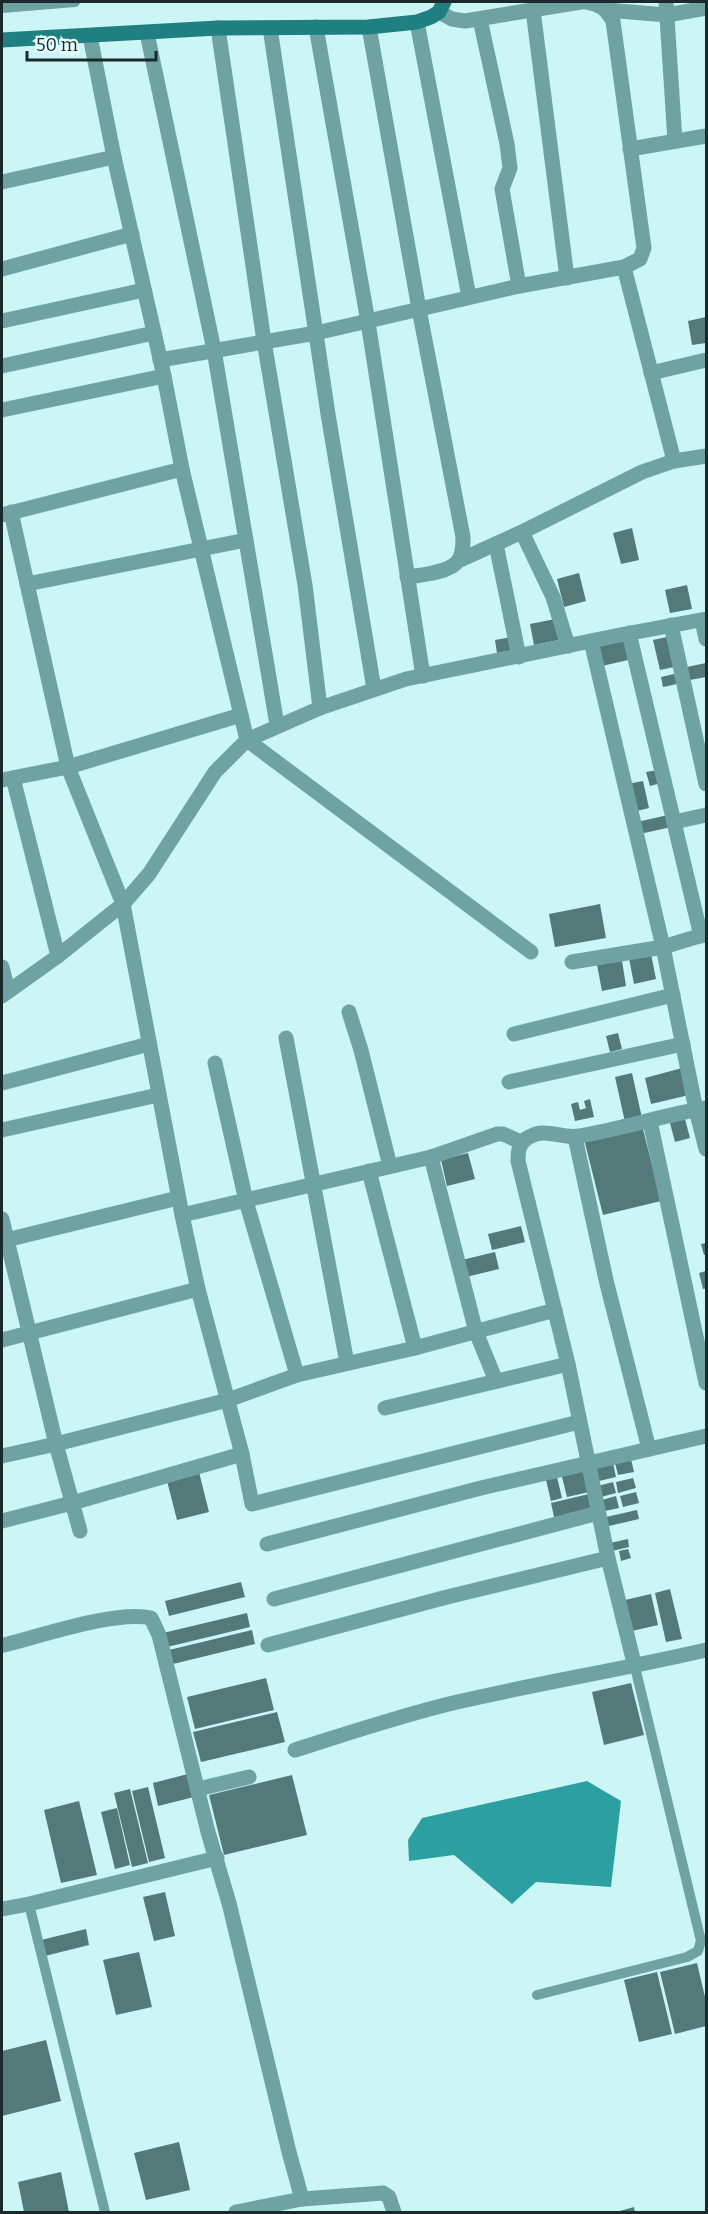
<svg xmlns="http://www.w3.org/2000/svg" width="708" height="2214" viewBox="0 0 708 2214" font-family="Bitter,serif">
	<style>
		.water { fill: #2ca0a0 }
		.building { fill: #537979 }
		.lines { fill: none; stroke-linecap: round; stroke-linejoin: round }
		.lane { stroke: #6fa3a3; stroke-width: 10 }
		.street { stroke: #6fa3a3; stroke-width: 15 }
		.secondary { stroke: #207f80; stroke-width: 15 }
	</style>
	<rect width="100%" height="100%" fill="#ccf5f5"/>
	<polygon class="water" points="587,1781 621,1801 611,1887 536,1882 512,1904 454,1855 409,1861 408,1840 422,1818"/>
	<g class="building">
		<polygon points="706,317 706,343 692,345 688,321"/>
		<polygon points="632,528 639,560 621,564 613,533"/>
		<polygon points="579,573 586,601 564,607 557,579"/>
		<polygon points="687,585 692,609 670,613 665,590"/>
		<polygon points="555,619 559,640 534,645 530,624"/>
		<polygon points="511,637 514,650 497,653 495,640"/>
		<polygon points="623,637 628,660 602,666 597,644"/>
		<polygon points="667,637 674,667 660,670 653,640"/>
		<polygon points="706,663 706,677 685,681 682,668"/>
		<polygon points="674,674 677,684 663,687 661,677"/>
		<polygon points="658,770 661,783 650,786 646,772"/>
		<polygon points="643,781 649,808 633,812 627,784"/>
		<polygon points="668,815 671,827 640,834 637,822"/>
		<polygon points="600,904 606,938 555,947 549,914"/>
		<polygon points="651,954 656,979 634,984 629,958"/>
		<polygon points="622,961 626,986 602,991 597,965"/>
		<polygon points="618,1033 622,1049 610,1052 606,1036"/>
		<polygon points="682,1068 689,1095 651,1104 645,1078"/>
		<polygon points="632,1073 642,1118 625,1122 615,1077"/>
		<polygon points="590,1099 594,1117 575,1121 571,1104 578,1102 580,1110 586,1108 584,1101"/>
		<polygon points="685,1119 690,1138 675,1142 670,1123"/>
		<polygon points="642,1125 661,1201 603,1215 584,1139"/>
		<polygon points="468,1153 475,1179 447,1186 441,1160"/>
		<polygon points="521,1226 525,1242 492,1250 488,1234"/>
		<polygon points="706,1243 706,1254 704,1255 701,1244"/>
		<polygon points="495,1252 499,1269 466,1277 462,1260"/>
		<polygon points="706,1271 706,1288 703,1289 699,1273"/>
		<polygon points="631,1459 634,1472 618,1475 615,1463"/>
		<polygon points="613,1463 616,1477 599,1481 596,1467"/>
		<polygon points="584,1468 589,1492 567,1497 561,1473"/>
		<polygon points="199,1472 209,1512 177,1520 167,1481"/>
		<polygon points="557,1477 562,1498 551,1501 546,1480"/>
		<polygon points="633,1478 636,1488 618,1493 616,1482"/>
		<polygon points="613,1482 616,1493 601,1497 598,1486"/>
		<polygon points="636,1492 639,1503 623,1507 620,1496"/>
		<polygon points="589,1494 593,1512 555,1521 551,1503"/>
		<polygon points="616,1496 619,1508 605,1511 602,1500"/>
		<polygon points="637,1510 639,1519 609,1526 606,1517"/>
		<polygon points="628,1539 629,1547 612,1551 610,1543"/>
		<polygon points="628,1549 631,1558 621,1561 619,1551"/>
		<polygon points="241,1582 245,1597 169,1616 165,1601"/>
		<polygon points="670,1589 682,1639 666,1642 655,1593"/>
		<polygon points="651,1594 658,1625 632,1631 625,1600"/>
		<polygon points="247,1613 250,1627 167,1647 163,1633"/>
		<polygon points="252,1630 255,1644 173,1664 169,1650"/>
		<polygon points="266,1678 274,1710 195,1729 187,1697"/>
		<polygon points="631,1683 644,1735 604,1745 592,1692"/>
		<polygon points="277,1712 285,1742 201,1762 193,1732"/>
		<polygon points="188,1774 194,1797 158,1806 153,1783"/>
		<polygon points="292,1775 307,1835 224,1855 209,1795"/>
		<polygon points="148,1787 165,1858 149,1862 132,1791"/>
		<polygon points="130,1789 148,1863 132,1867 114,1793"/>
		<polygon points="79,1801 97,1875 61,1883 44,1810"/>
		<polygon points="117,1808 130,1865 115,1869 101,1812"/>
		<polygon points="165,1892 175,1936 154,1941 143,1897"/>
		<polygon points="86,1929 89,1945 45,1956 41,1940"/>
		<polygon points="139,1952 152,2007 116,2015 103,1960"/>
		<polygon points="697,1963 706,2001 706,2026 675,2034 660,1972"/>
		<polygon points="657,1972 672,2034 639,2042 624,1980"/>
		<polygon points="46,2040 61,2101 2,2116 2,2051"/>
		<polygon points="179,2142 190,2190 146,2200 134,2153"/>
		<polygon points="61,2172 69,2212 24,2212 18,2182"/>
		<polygon points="634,2207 635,2212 616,2212"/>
	</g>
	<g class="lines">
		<g class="lane">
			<polyline points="2,8 75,2"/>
			<polyline points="29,1904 105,2212"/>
			<polyline points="537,1995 687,1957 698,1951 701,1941 635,1667"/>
		</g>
		<g class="street">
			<polyline points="666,2 675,141"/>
			<polyline points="533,10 567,278"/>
			<polyline points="607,10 667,15 706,8"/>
			<polyline points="439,12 452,19 465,21 581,2"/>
			<polyline points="480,19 507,144 510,168 502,189 519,286"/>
			<polyline points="417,22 469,297"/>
			<polyline points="316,27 368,322 423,676"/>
			<path d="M369,27L419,309L463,537C463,544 463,555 458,561C449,573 421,575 407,577"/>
			<polyline points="218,28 264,341 305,585 320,708"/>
			<polyline points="270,28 328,414 374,689"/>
			<polyline points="147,33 214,350 277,725"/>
			<polyline points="90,36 114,157 164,376 182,469 247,740 531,952"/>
			<polyline points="630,149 706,136"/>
			<polyline points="2,182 114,157"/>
			<polyline points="624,267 674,461"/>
			<polyline points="2,269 132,234"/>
			<polyline points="2,321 144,290"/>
			<path d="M160,360L316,333L519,286L624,267L640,259L644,248L613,21C606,9 600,4 586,2"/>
			<polyline points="2,366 154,333"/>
			<polyline points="651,373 706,360"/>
			<polyline points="2,410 164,376"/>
			<polyline points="11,512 68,767 123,904 182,1215 198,1289 242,1454 252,1504 579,1422"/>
			<polyline points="2,515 182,469"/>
			<polyline points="522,532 553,597 568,646"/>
			<polyline points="496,544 519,657"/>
			<polyline points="458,561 522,532 642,472 674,461 706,456"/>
			<polyline points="27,584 246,540"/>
			<polyline points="702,620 706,639"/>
			<polyline points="671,625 706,784"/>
			<polyline points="629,633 701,936"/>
			<polyline points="591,641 663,947 696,1110 706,1149"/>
			<polyline points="13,778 58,956"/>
			<polyline points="2,780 68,767 241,715"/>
			<polyline points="674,822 706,815"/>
			<polyline points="572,962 663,947 706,934"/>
			<polyline points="2,967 8,991"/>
			<polyline points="2,996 58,956 123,904 149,874 215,772 247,740 320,708 406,679 620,635 706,619"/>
			<polyline points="349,1012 361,1050 390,1166"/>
			<polyline points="514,1034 673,995"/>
			<polyline points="286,1038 347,1363"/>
			<polyline points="215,1063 246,1201 297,1375"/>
			<polyline points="509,1082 683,1044"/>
			<polyline points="2,1083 149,1044"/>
			<polyline points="650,1121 706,1383"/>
			<polyline points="2,1130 158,1095"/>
			<polyline points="575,1137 606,1280 649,1449"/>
			<polyline points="431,1157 476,1332 496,1381"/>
			<polyline points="369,1171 415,1348"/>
			<polyline points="182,1215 431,1157 497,1134 503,1134 521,1142"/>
			<polyline points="2,1219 56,1444 80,1531"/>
			<polyline points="2,1241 178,1198"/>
			<polyline points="2,1340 198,1289"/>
			<polyline points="385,1408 568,1364"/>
			<polyline points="2,1456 56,1444 228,1400 297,1375 415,1348 555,1310"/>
			<polyline points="2,1521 72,1503 242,1454"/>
			<polyline points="267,1544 481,1488 706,1436"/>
			<polyline points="274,1599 598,1513"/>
			<path d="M4,1645C41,1636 116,1610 151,1618L159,1635L208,1832L229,1903L289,2152L302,2199"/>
			<polyline points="268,1645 447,1597 608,1558"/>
			<path d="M635,1667L608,1558L568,1364L518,1161C518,1150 519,1142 529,1137C546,1127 561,1139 579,1136C622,1129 663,1115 706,1108"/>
			<path d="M295,1750C349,1733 402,1715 457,1702C540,1683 624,1669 706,1650"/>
			<polyline points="198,1789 249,1777"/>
			<polyline points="2,1909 29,1904 217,1858"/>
			<polyline points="236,2212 302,2199 383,2193 389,2197 394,2212"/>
		</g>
		<polyline class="secondary" points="2,40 218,28 369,27 417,22 431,17 439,12 444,2"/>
	</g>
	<rect width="708" height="2214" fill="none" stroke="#1a2a2a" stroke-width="6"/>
	<path d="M27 51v9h129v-9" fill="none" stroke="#1a2a2a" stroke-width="3"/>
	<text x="36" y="51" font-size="18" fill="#1a2a2a" stroke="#e6fffe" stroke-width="4.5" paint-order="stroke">50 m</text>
</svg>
